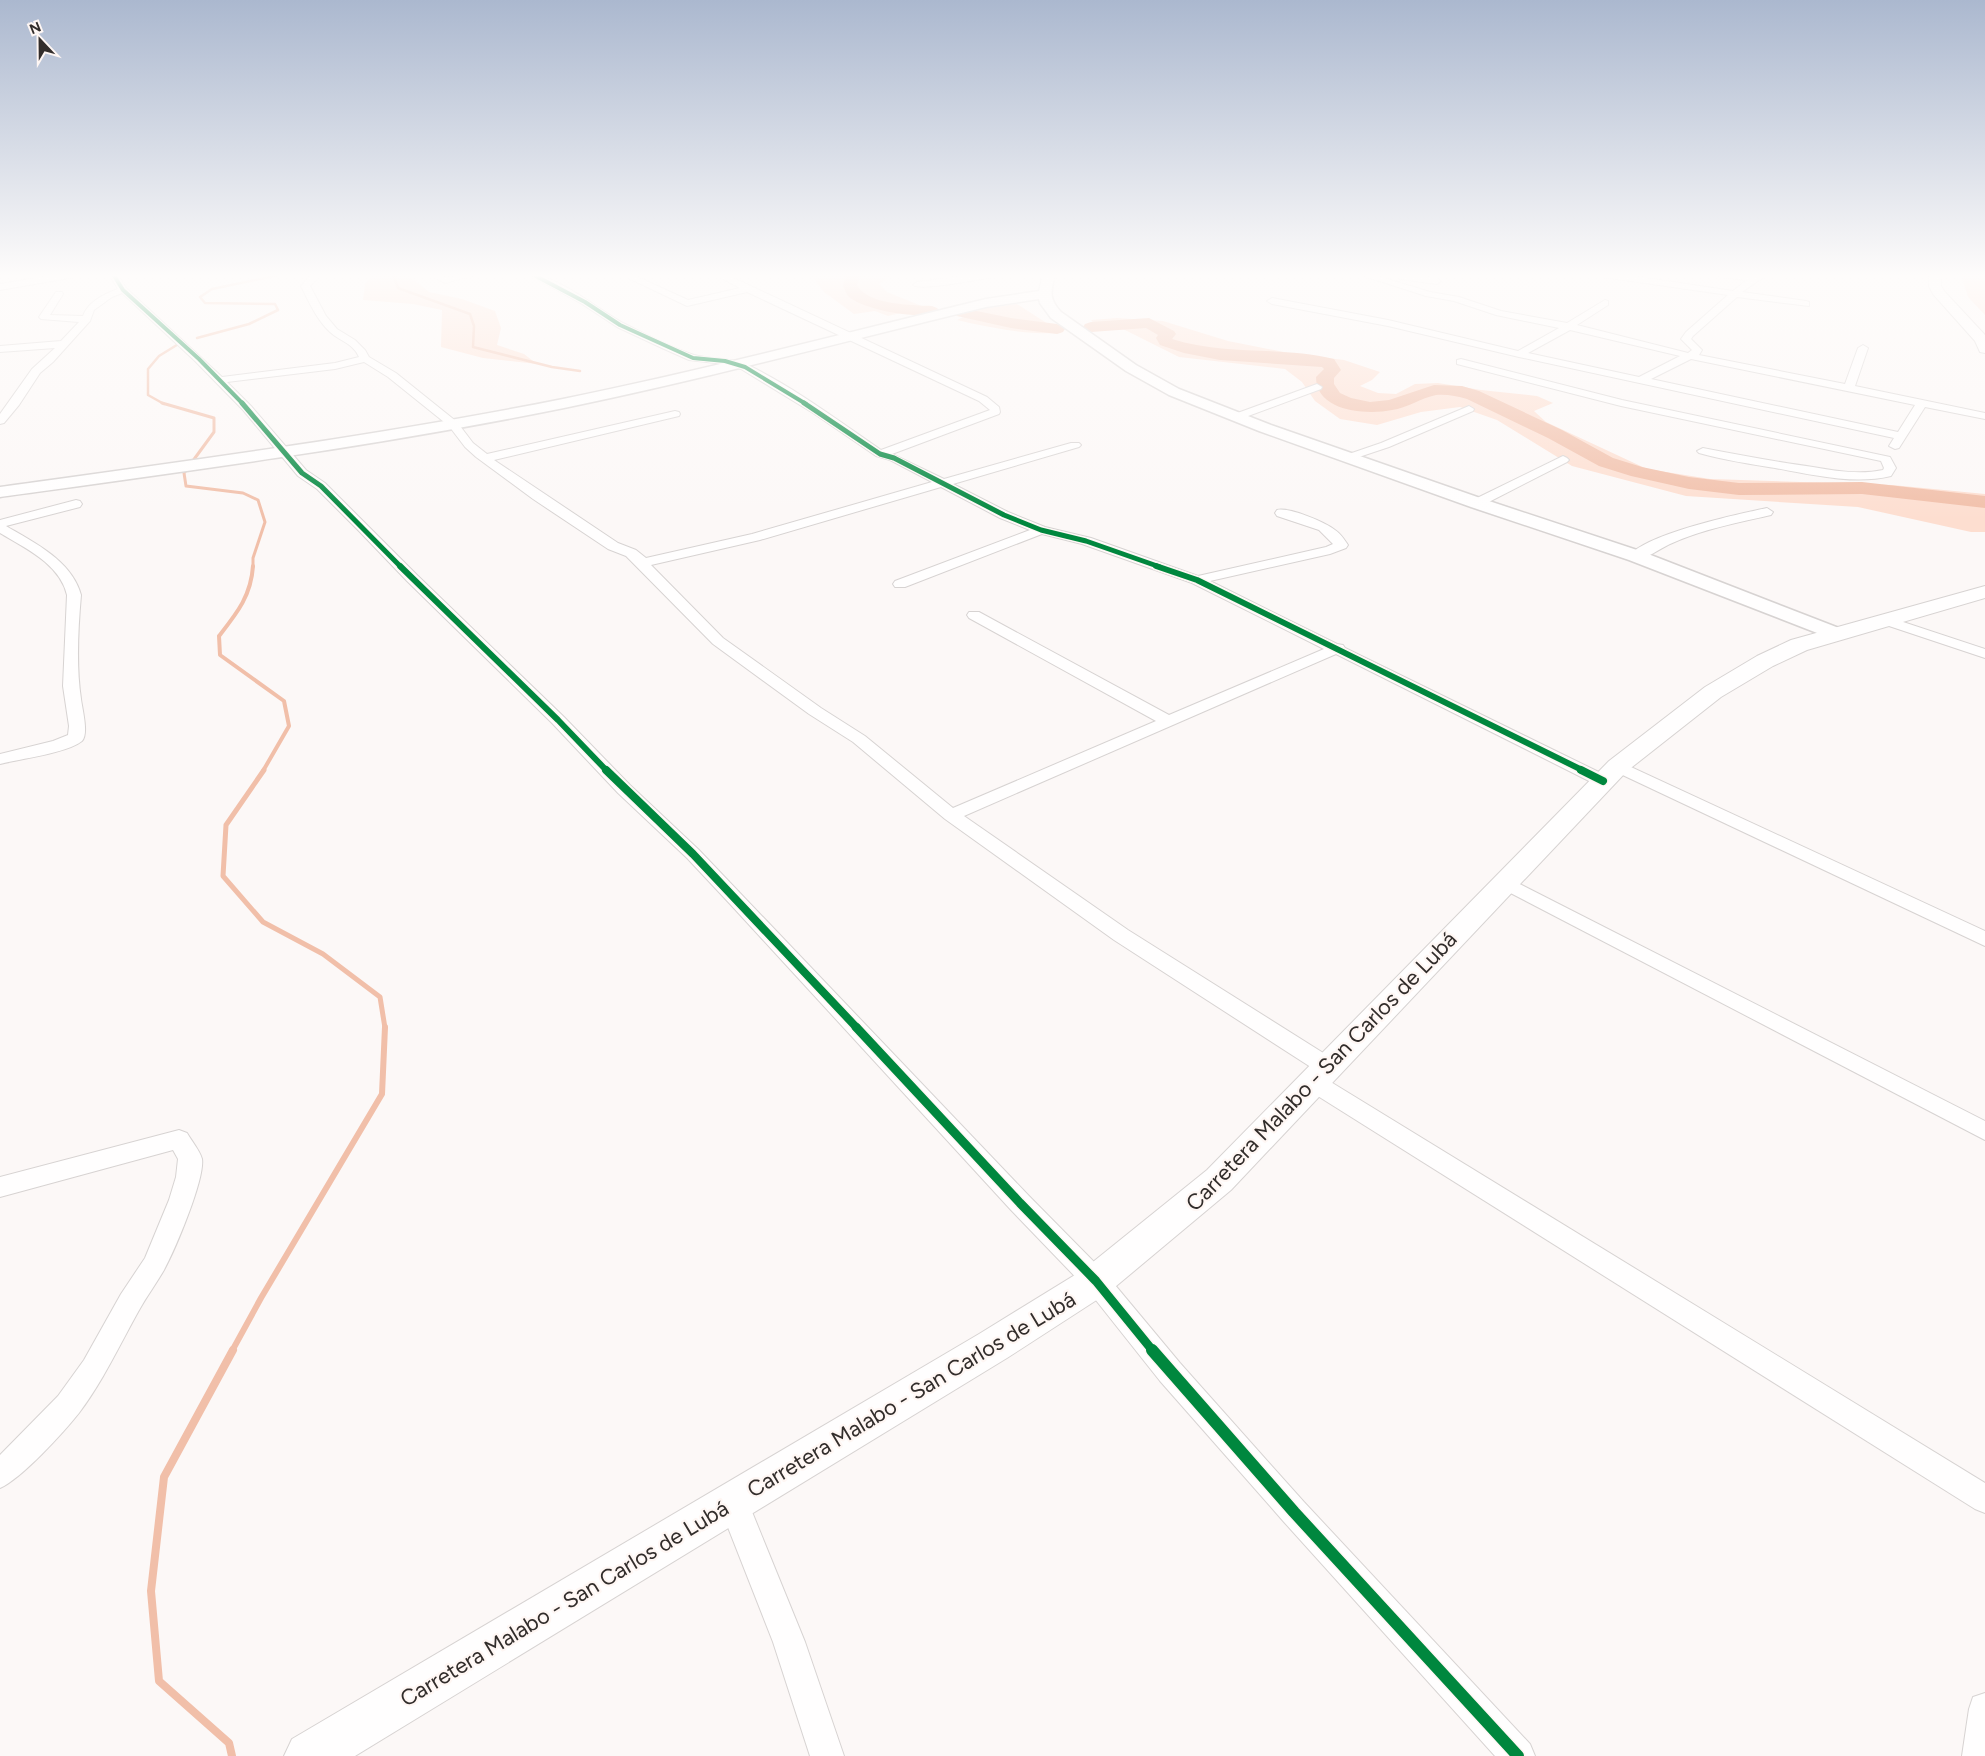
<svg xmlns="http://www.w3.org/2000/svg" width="1985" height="1756" viewBox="0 0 1985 1756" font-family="Figtree,sans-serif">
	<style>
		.green { fill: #fdded0 }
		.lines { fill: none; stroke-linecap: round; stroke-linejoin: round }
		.stream-far5 { stroke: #f1bfa9; stroke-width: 2.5 }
		.stream-far4 { stroke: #f1bfa9; stroke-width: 3 }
		.stream-far3 { stroke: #f1bfa9; stroke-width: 4 }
		.stream-far2 { stroke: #f1bfa9; stroke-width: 5 }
		.stream-far1 { stroke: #f1bfa9; stroke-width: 6 }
		.stream { stroke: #f1bfa9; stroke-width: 8 }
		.river { fill: #f1bfa9; fill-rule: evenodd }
		.street-casing { stroke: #d7d3d2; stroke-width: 2 }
		.secondary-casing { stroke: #d7d3d2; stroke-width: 3 }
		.primary-casing { stroke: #d7d3d2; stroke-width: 2 }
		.street { fill: #fffefe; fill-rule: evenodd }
		.secondary { fill: #fffefe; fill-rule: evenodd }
		.primary { fill: #fffefe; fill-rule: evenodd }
		.cycleway-far5-casing { stroke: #fff7f4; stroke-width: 5.5 }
		.cycleway-far4-casing { stroke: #fff7f4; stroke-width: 7 }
		.cycleway-far3-casing { stroke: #fff7f4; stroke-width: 9 }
		.cycleway-far2-casing { stroke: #fff7f4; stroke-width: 11 }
		.cycleway-far1-casing { stroke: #fff7f4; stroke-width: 12 }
		.cycleway-casing { stroke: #fff7f4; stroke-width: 15 }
		.cycleway-far5 { stroke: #00873e; stroke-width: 4 }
		.cycleway-far4 { stroke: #00873e; stroke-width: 5 }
		.cycleway-far3 { stroke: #00873e; stroke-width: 6 }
		.cycleway-far2 { stroke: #00873e; stroke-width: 8 }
		.cycleway-far1 { stroke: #00873e; stroke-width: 9 }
		.cycleway { stroke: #00873e; stroke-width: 12 }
		.labels { text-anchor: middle; stroke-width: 4.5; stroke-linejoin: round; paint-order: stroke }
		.near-street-label { font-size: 22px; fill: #322d2b; stroke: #fff7f4 }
	</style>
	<rect width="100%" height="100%" fill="#fcf8f7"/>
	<g class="green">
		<polygon points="374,274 407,274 429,292 462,299 495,311 501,328 497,345 524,354 537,364 483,358 441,347 442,310 413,304 363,300 365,284"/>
		<polygon points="810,274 888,274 891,276 879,284 887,292 924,307 888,316 875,311 854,314 824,292"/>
		<polygon points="1985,274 1985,315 1968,297 1961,275"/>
		<path d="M1017,304L1062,333C1027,335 991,328 957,320L980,309Z"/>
		<polygon points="1117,318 1163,321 1228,341 1294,354 1344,360 1380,372 1372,380 1360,386 1378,393 1396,394 1415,384 1438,383 1481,390 1537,396 1553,403 1534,411 1546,422 1647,469 1710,479 1892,485 1985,494 1985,532 1971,532 1858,507 1686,496 1572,466 1497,420 1460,407 1421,412 1377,425 1340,419 1315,401 1302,382 1285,369 1179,357 1123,329 1100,330 1091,320"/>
	</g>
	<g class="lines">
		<g class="stream-far5">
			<polyline points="393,274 398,288 470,314 474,326 473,347 552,367 580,371"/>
			<polyline points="197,338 249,324 278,310 275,304 205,303 200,297 212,289 284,274"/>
			<polyline points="164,404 148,395 148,369 159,356 180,343"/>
		</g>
		<polyline class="stream-far4" points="162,403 214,418 214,432 184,473 186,486 243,493 258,500 265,522 253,558 253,567"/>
		<path class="stream-far3" d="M253,566C251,596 237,613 219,636L220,655L284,701L289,726L263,771"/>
		<polyline class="stream-far2" points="264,770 226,825 223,876 263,922 323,954 380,997 385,1028"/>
		<polyline class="stream-far1" points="232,1351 261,1298 382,1094 385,1027"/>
		<polyline class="stream" points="232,1756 229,1743 159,1681 151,1591 164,1477 233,1350"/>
		<g class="river">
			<path d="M847,274H861L857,285C867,305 912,305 932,306L937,308L940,311L937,314C918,319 862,310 848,296C846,293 844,289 843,285Z"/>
			<polygon points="962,308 1011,318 1057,324 1063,326 1065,329 1063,332 1057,334 1011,328 957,316 954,313 957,310"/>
			<path d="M1149,318L1174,331L1176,334L1172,339C1225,356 1281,346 1334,359L1341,370L1334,378V384L1340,393L1351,398L1370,402L1389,400L1434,385L1462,386L1479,391L1562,430L1613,458L1642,467L1689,477L1739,483L1862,482L1985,496V508L1862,494L1739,495L1689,489L1631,476L1599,466L1548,438L1467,399C1457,396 1446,394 1436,395C1421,398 1407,408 1392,410C1367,415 1316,412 1316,377L1324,369L1322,367L1220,360L1184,353L1160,345L1156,338L1158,335L1146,328L1091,332L1085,330L1083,327L1085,324L1091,322Z"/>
		</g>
		<defs>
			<g id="street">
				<polygon points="61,274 79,274 75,277 0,290 0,284"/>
				<path d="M109,274H117L126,288L222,377L335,363L359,357C354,344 340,341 330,332C317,320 309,302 301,286L312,274H321L310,286L326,316L337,329L355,340L365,350L369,357L396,373L457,422L473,443L487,454L675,411L679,412L680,414L679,416L494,460L618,543L636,550L646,558L752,534L932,482L890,460L876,456L813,413L741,369L724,364L689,360L662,348L617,327L582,304L528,274C557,274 598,310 625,324C646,335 671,348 694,355C712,360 732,357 750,366C795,388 839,421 881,450L990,410L979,401L747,292L687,306L620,274H631L688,300L740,288L714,274H725L987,397L999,407L1000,412L999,414L892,454L944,479L1071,443H1079L1081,445L1079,447L953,484L1008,512L1045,527L1091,538L1198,576L1326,547L1333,544L1319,530L1277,516L1275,513L1277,510C1289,507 1325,522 1335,530C1341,534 1344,539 1348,545L1346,548L1330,554L1210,581L1337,644L1343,645L1345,648L1609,777L1612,781L1609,785L1603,786L1597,785L1336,654L964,816L1128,930L1336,1061L1339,1067L1336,1073L1328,1075L1320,1073L1114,940L945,819L853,742L809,714L713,644L626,556L608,549L533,499L476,457L465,447L449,426L388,377L364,362L335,369L227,382L251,406L306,470L325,483L417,575L564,717L630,785L699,850L1029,1196L1105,1273L1180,1363L1304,1502L1530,1744L1535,1756H1495L1284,1522L1160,1381L1087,1289L1011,1210L731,905L687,858L618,793L552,723L407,581L358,530L317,489L298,476L243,410L195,361L122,293L112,297L94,310L90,321L53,362L40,373L19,405L4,423L0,424V414L32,369L55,348L0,352V346L61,341L79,322L41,319L39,317L56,292H62L63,294L50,315L83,316C88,302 104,294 118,289ZM941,487L1000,518L1030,530L895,581L893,584L895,587H905L1042,534L1082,544L1192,583L1324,649L1169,715L979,612H969L967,615L969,618L1156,721L953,808L865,736L821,708L723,638L651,565L760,540Z"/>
				<path d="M428,274C435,274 441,277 447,277C457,277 468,274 479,274L445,283Z"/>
				<path d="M979,274H998L994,277C980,279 921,291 913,285L917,282Z"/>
				<path d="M1358,274H1371L1430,292L1459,297L1501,311L1567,323L1605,300L1608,301V305L1577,325L1688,353L1692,350L1681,339L1686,332L1728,295L1603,277L1599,274H1620L1733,291L1747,280L1720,277L1716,274L1754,276L1758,274H1768L1742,292L1806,301L1809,302V306L1737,297L1693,336L1691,339L1702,350L1699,355L1845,384L1858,348L1863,345L1868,348L1855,386L1985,413V419L1925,407L1899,448L1895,449L1889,446L1894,438L1519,357L1388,326L1272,304L1267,301L1272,298L1388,320L1518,351L1559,328L1496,315L1454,301L1426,296ZM1570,330L1680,356L1639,377L1528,353ZM1691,359L1915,405L1898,432L1651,379Z"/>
				<polygon points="1403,274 1437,278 1441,281 1437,284 1400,279 1400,275"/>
				<path d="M1461,359L1622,400L1890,457L1896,468L1891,476C1854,485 1813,475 1775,468C1750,464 1724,460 1699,453L1697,451L1703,448C1740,455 1776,462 1813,467C1836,471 1860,475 1883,470L1884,468L1881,461L1621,406L1457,364V360Z"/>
				<polygon points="1317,384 1322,387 1321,389 1240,419 1232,419 1231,417 1232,415"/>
				<polygon points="1469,406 1474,409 1473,411 1389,447 1350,460 1344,457 1346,455 1381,443"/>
				<polygon points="1563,456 1567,458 1569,460 1567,462 1481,506 1477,507 1471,503 1473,500"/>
				<path d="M76,500L80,501L82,504L80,507L6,526C35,543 72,561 81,595C78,629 76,666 81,699C82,708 89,734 82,741C67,753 20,759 0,764V754L53,741L68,735L69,726L63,686L67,595C60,564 25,548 0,533V520Z"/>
				<path d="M1767,508L1773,512L1771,515C1737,523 1703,529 1670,544C1659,549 1643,562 1631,559L1629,556C1646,534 1738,514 1767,508Z"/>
				<polygon points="1888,617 1985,649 1985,658 1883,624 1881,621 1883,618"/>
				<polygon points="1618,761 1985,931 1985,946 1612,770 1610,766 1612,762"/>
				<polygon points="1504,876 1985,1121 1985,1140 1497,886 1495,882 1497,878"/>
				<polygon points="1313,1074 1321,1076 1985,1483 1985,1513 1975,1509 1305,1088 1302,1082 1305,1076"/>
				<path d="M179,1130L187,1133C191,1140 200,1151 202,1159C205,1179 175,1250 164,1270C156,1284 146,1297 138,1312C119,1346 103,1381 79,1413C64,1432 21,1479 0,1488V1455L58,1396L84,1360L121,1294L145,1258L169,1200L176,1177L178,1159L173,1150L0,1197V1177Z"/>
				<polygon points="733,1488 743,1492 748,1502 805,1642 844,1756 810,1756 773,1642 718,1502 723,1492"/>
				<polygon points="1985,1693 1985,1756 1962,1756 1969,1709 1973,1697"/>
			</g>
			<path id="secondary" d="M1043,274H1055C1051,291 1048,298 1061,312L1136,365L1179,389L1271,425L1483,499L1643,552L1844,630L1847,634L1844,638L1837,640L1830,638L1629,560L1471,507L1259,431L1169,395L1126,371L1051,318L1040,303L1039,299L986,307C845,341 705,379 564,408C377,446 188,471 0,497V487C188,461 377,436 563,399C705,370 845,333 986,299L1039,291Z"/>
			<g id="primary">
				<polygon points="1929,274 1941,274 1941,286 1944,291 1985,335 1985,353 1980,352 1975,341 1933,294 1929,286"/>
				<polygon points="1985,586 1985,598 1807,650 1773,666 1721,697 1627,771 1231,1190 1109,1292 1007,1358 355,1756 284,1756 292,1739 979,1334 1083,1270 1207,1170 1609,761 1705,687 1757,656 1791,640"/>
			</g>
		</defs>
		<use href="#street" class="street-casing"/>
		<use href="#secondary" class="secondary-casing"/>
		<use href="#primary" class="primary-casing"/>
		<use href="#street" class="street"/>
		<use href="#secondary" class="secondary"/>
		<use href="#primary" class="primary"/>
		<defs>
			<g id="cycleway-far5">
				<polyline points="113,274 123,290 199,359 243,404"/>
				<polyline points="532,274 585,302 620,325 693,358 725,361 745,367 806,404"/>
			</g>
			<g id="cycleway-far4">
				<polyline points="242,403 302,473 321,486 401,567"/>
				<polyline points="804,403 880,454 894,458 1004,515 1041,530 1086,541 1160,567"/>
			</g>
			<g id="cycleway-far3">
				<polyline points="400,566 558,720 607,771"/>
				<polyline points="1156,566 1197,580 1584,771"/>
			</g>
			<g id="cycleway-far2">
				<polyline points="606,770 693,854 857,1028"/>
				<polyline points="1581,770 1603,781"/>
			</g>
			<polyline id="cycleway-far1" points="856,1027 1020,1203 1096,1281 1153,1351"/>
			<polyline id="cycleway" points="1152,1350 1294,1512 1518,1756"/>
		</defs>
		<use href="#cycleway-far5" class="cycleway-far5-casing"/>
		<use href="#cycleway-far4" class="cycleway-far4-casing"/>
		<use href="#cycleway-far3" class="cycleway-far3-casing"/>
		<use href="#cycleway-far2" class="cycleway-far2-casing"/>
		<use href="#cycleway-far1" class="cycleway-far1-casing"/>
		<use href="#cycleway" class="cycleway-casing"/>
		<use href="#cycleway-far5" class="cycleway-far5"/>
		<use href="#cycleway-far4" class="cycleway-far4"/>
		<use href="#cycleway-far3" class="cycleway-far3"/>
		<use href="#cycleway-far2" class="cycleway-far2"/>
		<use href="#cycleway-far1" class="cycleway-far1"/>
		<use href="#cycleway" class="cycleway"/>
	</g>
	<linearGradient id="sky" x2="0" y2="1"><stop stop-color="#abb8cf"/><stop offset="0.53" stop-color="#fefcfb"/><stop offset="1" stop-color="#fefcfb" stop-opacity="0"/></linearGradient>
	<rect width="1985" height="520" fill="url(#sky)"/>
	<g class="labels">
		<g class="near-street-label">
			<text transform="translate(1321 1071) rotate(-46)" y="8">Carretera Malabo - San Carlos de Lubá</text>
			<text transform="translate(911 1394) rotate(-31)" y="8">Carretera Malabo - San Carlos de Lubá</text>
			<text transform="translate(564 1603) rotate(-31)" y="8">Carretera Malabo - San Carlos de Lubá</text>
		</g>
	</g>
	<g transform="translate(40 40) rotate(338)" stroke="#fff7f4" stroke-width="4" paint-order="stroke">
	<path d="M0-4L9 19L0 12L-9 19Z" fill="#322d2b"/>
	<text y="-8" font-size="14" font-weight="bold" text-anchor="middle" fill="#322d2b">N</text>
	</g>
</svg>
